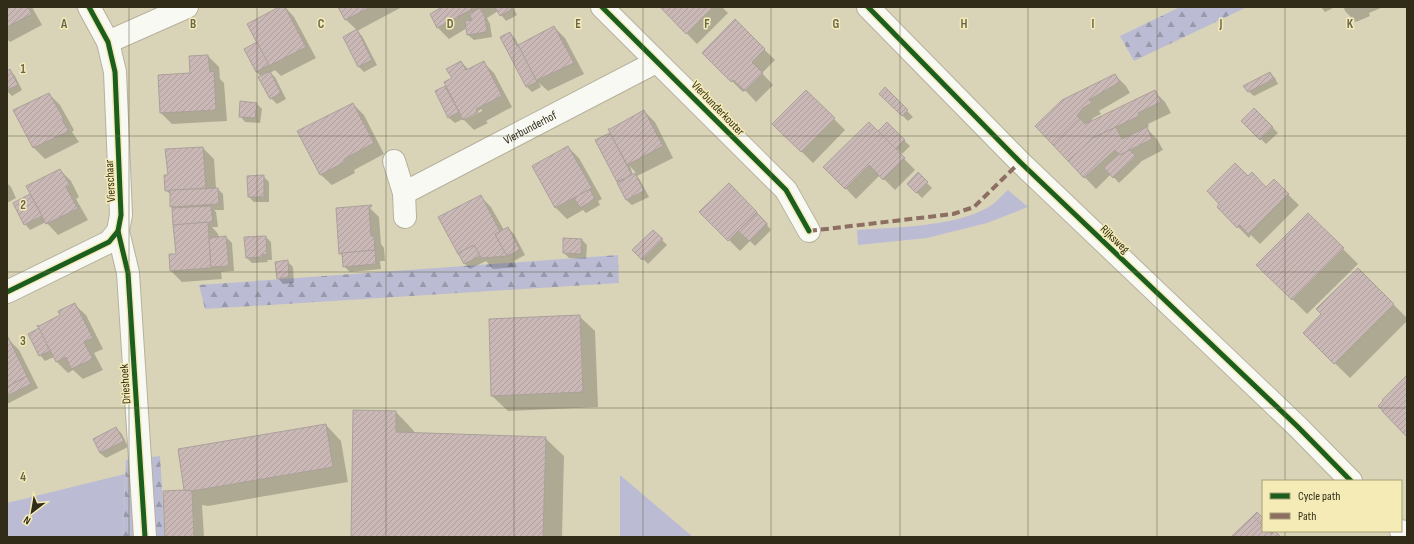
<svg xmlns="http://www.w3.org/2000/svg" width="1414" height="544" viewBox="0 0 1414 544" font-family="'Sofia Sans Condensed',sans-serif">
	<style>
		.green { fill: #bbbcd3 }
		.forest { fill: url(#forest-firs) }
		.shadow { fill: #0003; fill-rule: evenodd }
		.building { fill: url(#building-hatch); stroke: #aba19a }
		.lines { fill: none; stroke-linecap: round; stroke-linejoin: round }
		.minor-casing { stroke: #b6b19c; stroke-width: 24 }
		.major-casing { stroke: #b6b19c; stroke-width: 24 }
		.minor { stroke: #f9f9f4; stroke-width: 22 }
		.major { stroke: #f9f9f4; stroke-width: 22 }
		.quiet { stroke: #8d6e63; stroke-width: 4; stroke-dasharray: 8 4; stroke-linecap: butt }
		.cycleway-casing { stroke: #f5ebb6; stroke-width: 8 }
		.cycleway { stroke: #1b5e20; stroke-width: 5 }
		.grid { fill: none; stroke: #6b674f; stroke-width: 1; stroke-opacity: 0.55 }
		.labels { text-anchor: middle; stroke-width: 3; stroke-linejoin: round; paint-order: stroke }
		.street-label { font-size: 12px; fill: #302c17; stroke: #f5ebb6 }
		.grid-label { font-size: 13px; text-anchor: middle; font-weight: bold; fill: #6b674f; stroke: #f5ebb6; stroke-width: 3; stroke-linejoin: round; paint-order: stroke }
	</style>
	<defs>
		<pattern id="forest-firs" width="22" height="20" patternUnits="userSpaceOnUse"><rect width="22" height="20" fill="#bbbcd3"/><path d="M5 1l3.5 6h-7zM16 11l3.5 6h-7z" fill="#9899aa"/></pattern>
		<pattern id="building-hatch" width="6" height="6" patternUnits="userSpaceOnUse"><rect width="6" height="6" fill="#cab8b6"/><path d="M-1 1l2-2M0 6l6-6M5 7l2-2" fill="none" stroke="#ae9e9c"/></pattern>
	</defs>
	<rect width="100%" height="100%" fill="#d9d4b8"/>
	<g class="green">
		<path d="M1008,190L1028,207L987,223L927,238L858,245L857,230C896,227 953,227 987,208C995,204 1001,196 1008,190Z"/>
		<polygon points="125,474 123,537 7,537 7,503"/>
		<polygon points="620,475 693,537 620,537"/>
	</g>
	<g class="forest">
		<polygon points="1180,7 1247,7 1134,61 1120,36"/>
		<polygon points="618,255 619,283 205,309 199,285"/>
		<polygon points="160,456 165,537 123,537 126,460"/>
	</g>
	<g class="shadow">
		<polygon points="7,7 32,7 42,25 10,42 7,39"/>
		<polygon points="281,7 285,7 294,17 316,58 281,76 275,70 270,73 275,77 286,99 277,104 271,98 261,76 256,72 256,43"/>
		<polygon points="340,7 402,7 357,31 362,36 377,65 364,72 358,66 344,37 357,30 346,20"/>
		<polygon points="444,7 513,7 517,15 506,21 498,11 487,18 490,24 492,37 474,40 468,35 467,28 449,39 438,28 431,14"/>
		<polygon points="661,7 722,7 728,13 697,44"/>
		<polygon points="1321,7 1335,7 1325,12"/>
		<polygon points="1344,7 1383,7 1369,13 1370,16 1356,22 1345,11"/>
		<polygon points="735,21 775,60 762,73 773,85 756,102 745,90 743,92 703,53"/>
		<polygon points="554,27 565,38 584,74 548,91 539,83 541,87 532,92 527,87 510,33 515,38 519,46"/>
		<polygon points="208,56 219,67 220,79 224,83 227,121 172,124 161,113 191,74"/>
		<path d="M461,62L469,70L484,63L494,73L512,107L486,121L488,123L474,130L463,119L455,123L449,118L436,91L445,87L449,90ZM482,109V111L466,119V117Z"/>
		<polygon points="10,70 15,76 22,90 12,96 7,91 7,72"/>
		<polygon points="1270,73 1275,78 1278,84 1254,96 1248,91"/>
		<polygon points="1115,75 1126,86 1130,93 1099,111 1101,114 1093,118 1091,122 1154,91 1165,102 1171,113 1148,124 1149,126 1146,128 1157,139 1163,150 1140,162 1141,162 1119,183 1111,174 1096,189 1036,126"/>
		<polygon points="885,89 913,117 908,121 880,94"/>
		<polygon points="806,91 845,130 813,163 774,124"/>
		<polygon points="49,94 60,105 74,130 72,132 79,142 45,159 34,148"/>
		<polygon points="257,104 262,109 260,123 245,122 240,116"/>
		<polygon points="353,104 364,115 384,154 354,170 355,173 332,185 321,175"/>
		<polygon points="1254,109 1278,133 1266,144 1242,121"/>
		<path d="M644,111L655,122L673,158L637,176L640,180L649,197L632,205L626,200L597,141L609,134L612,137ZM630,166L636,173L633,175Z"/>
		<polygon points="887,124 910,146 902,154 891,143 890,144 915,170 895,190 880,175 856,199 825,167 878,132"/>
		<polygon points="568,147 579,158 602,199 598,201 600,205 586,213 583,210 567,219 556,208 533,166"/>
		<polygon points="203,148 214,159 216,189 218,189 223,194 224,210 214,210 216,212 218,227 212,227 218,234 219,238 226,237 232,243 234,271 221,272 222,279 182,282 171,271 177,255 174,209 171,207 171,195 166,190 169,176"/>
		<polygon points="60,170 71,181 79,197 76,199 88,220 58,235 46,222 30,230 25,224 14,203 32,195"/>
		<polygon points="918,174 932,188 922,198 908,184"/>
		<polygon points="263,176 269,182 269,202 254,202 249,197"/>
		<polygon points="1248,177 1266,188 1274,181 1299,205 1260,244 1251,235 1249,238 1238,227 1221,204"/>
		<polygon points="7,183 11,187 16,198 7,203"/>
		<polygon points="729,184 768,224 767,225 771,230 755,246 750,241 740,251 701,212"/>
		<polygon points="480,196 491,207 504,230 508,228 514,234 525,255 514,261 517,267 493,269 486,261 470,269 465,264 460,254"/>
		<polygon points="368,206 379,217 381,244 384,248 385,261 380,261 381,269 350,272 344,266 343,256 340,253"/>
		<polygon points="1308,214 1358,264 1307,314 1258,265"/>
		<polygon points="653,231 667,245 648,264 634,250"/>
		<polygon points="266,237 271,242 272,260 267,260 268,262 252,263 247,258"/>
		<polygon points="582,240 587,245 586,259 569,258 564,253"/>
		<polygon points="287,261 293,267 294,283 283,284 278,278"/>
		<polygon points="1358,269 1407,318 1407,321 1350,378 1304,333 1322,314"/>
		<polygon points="75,305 86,315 103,349 94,353 103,370 83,379 73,370 68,373 57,362 54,357 45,361 40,355 29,335 61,316"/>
		<polygon points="579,316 595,331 598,407 508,411 492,396"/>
		<polygon points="8,339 19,350 38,388 7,404 7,340"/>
		<polygon points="396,412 414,431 414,434 545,438 564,456 562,537 352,537"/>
		<polygon points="326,425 341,441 348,482 208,506 202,505 204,537 166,537 187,492"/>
		<polygon points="116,428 122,434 128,447 106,458 100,453"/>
		<polygon points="1263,520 1263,531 1274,531 1279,537 1232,537"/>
	</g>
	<g class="building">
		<polygon points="7,7 28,7 32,14 7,27"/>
		<polygon points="279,7 285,7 306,47 269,66 247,24"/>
		<polygon points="338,7 371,7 345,20"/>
		<polygon points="442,7 476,7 437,28 430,14"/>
		<polygon points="495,7 511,7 512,9 500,16"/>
		<polygon points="660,7 713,7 686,34"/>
		<polygon points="480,8 485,17 487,32 467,35 465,21 472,20 469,14"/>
		<polygon points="735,19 765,49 752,62 763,73 745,91 733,80 731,82 702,53"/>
		<polygon points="554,26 574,63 537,80 538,81 537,82 518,45"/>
		<polygon points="357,29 372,60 358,67 343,37"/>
		<polygon points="510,32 517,46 518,45 537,82 526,87 500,37"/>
		<polygon points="257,42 269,65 256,72 244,49"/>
		<polygon points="208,55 210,72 214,71 216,110 160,113 158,75 190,73 189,56"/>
		<polygon points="461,61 466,70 484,61 502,96 476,109 478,112 463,120 444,82 452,78 446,69"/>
		<polygon points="10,69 18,85 7,90 7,71"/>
		<polygon points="270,71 281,93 270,99 258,77"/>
		<polygon points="1270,72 1274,79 1248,92 1243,86"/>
		<polygon points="1115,74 1120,82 1089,100 1092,103 1083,108 1077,116 1080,118 1053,145 1035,126 1062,100"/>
		<polygon points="445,86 459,112 448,118 435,91"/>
		<polygon points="885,87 908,110 902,116 879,94"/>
		<polygon points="806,90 835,118 801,152 772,124"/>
		<polygon points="1155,90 1161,102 1138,113 1139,115 1135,118 1093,138 1068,161 1053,145 1080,118 1085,124"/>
		<polygon points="49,93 64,119 62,120 69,131 33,148 13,110"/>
		<polygon points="240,101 257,103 255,118 239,117"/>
		<polygon points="353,103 374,143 344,159 345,162 320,175 297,131"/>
		<polygon points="1254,108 1273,127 1260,140 1241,121"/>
		<polygon points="644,110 663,146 627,165 608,129 610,129"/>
		<polygon points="869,122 905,158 883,180 869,165 845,189 823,167"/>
		<polygon points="887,122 905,140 896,149 878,131"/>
		<polygon points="1116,127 1122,139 1147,127 1152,139 1120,155 1115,150 1084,178 1068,161 1093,138"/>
		<polygon points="610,133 632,175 617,182 595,140"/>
		<polygon points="568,146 592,188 555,208 532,166"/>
		<polygon points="203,147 206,188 165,191 164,175 168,175 165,149"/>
		<polygon points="1130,150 1136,156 1113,178 1104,168 1119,154 1120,155"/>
		<polygon points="1235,163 1248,176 1252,172 1266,187 1274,179 1289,194 1248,234 1240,225 1237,228 1217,207 1219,204 1207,191"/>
		<polygon points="60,169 70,185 66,187 77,207 79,208 46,224 26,186"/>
		<polygon points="918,172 928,182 916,193 907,184"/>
		<polygon points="635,173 644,191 626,200 617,183"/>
		<polygon points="264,175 264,197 248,197 247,176"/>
		<polygon points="729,183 757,212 728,241 699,212"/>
		<polygon points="218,188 219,204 170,207 170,190"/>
		<polygon points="590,189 595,199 580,208 574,198"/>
		<polygon points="30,194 42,216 24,225 13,203"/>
		<polygon points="481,195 500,231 495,234 507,256 481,258 474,245 458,254 438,217"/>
		<polygon points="372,205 371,207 369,207 371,236 374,236 375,250 339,254 336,208"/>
		<polygon points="211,206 213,222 173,225 172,208"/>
		<polygon points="757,213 767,224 749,241 738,231"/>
		<polygon points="1308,213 1344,248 1292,300 1256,265"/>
		<polygon points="208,222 211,268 170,271 169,254 176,254 173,225"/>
		<polygon points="508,227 520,250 507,256 495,234"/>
		<polygon points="653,230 663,239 642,260 632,250"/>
		<polygon points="226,236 229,266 211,267 209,238"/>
		<polygon points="266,236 267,254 262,255 263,257 246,258 244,237"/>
		<polygon points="563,238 582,239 581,254 563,253"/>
		<polygon points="474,245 480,256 464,264 458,253"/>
		<polygon points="375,250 376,264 343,267 342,253"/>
		<polygon points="288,260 289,277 277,279 275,262"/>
		<polygon points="1358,268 1394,304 1334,364 1303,333 1321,314 1316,309"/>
		<polygon points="75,303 93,338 84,342 93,359 71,369 66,357 56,362 37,325 39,326 60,315 58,311"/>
		<polygon points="580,315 583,392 491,396 489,319"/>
		<polygon points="39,328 50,351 39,356 28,334"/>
		<polygon points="8,337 27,376 7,387 7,338"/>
		<polygon points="1407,375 1407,437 1382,411 1383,411 1378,406 1383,401 1382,400"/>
		<polygon points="27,376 31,384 7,396 7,387"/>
		<polygon points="353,410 396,411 396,432 546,437 543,537 351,537"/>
		<polygon points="326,424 333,467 192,491 184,490 178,449"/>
		<polygon points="116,427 124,441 100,453 93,439"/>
		<polygon points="184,490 192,491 194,537 165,537 163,491"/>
		<polygon points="1257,512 1263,518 1263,526 1253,516"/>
		<polygon points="1253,516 1263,526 1263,531 1268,531 1271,534 1275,531 1281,537 1231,537"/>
	</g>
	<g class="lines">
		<defs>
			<g id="minor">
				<polyline points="602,7 786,190 809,231"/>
				<polyline points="108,42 187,7"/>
				<polyline points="394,161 404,193 405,217"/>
				<path id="s1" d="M404,193L656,62"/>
				<polyline points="118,231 128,273 145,537"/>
				<polyline points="7,292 109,242 118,231 121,215 115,72 108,42 89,7"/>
			</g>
			<g id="major">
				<polyline points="868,7 1020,162 1298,427 1351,481"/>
				<polyline points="1401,531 1407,537"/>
			</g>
		</defs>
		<use href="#minor" class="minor-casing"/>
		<use href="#major" class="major-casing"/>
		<use href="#minor" class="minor"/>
		<use href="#major" class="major"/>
		<polyline class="quiet" points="809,231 953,214 974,207 1020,162"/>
		<defs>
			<g id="cycleway">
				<polyline points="602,7 786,190 809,231"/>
				<polyline points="868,7 1020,162 1298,427 1351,481"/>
				<polyline points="118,231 128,273 145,537"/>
				<polyline points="7,292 109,242 118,231 121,215 115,72 108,42 89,7"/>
			</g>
		</defs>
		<use href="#cycleway" class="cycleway-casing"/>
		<use href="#cycleway" class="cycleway"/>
	</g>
	<path class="grid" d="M129,7V537M257,7V537M386,7V537M514,7V537M643,7V537M771,7V537M900,7V537M1028,7V537M1157,7V537M1285,7V481M7,136H1407M7,272H1407M7,408H1407M1285,531V537"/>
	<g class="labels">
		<g class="street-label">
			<text transform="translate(718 108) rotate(46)" y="4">Vierbunderkouter</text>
			<text dy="4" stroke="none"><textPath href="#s1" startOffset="142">Vierbunderhof</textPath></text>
			<text transform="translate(110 181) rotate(-93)" y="4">Vierschaar</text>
			<text transform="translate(1115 239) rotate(44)" y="4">Rijksweg</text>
			<text transform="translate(125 384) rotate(-94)" y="4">Drieshoek</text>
		</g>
	</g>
	<g class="grid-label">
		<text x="64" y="28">A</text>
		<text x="193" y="28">B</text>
		<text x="321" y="28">C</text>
		<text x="450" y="28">D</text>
		<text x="578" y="28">E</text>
		<text x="707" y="28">F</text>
		<text x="836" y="28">G</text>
		<text x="964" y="28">H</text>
		<text x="1093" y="28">I</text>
		<text x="1221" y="28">J</text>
		<text x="1350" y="28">K</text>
		<text x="23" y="73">1</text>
		<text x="23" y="209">2</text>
		<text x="23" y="345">3</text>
		<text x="23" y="481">4</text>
	</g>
	<rect width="1414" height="544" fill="none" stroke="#302c17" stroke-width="16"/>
	<rect x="1262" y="480" width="140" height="52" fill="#f5ebb6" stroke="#a69f76"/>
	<rect x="1270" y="493" width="20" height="6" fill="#1b5e20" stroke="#a69f76"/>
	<text x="1298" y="500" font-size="12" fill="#302c17">Cycle path</text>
	<rect x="1270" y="513" width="20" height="6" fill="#8d6e63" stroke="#a69f76"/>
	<text x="1298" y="520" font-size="12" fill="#302c17">Path</text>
	<g transform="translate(32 512) rotate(211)" stroke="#f5ebb6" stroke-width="3" paint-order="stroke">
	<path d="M0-3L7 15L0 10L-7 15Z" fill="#302c17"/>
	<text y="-6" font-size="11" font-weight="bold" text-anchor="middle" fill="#302c17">N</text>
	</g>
</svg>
